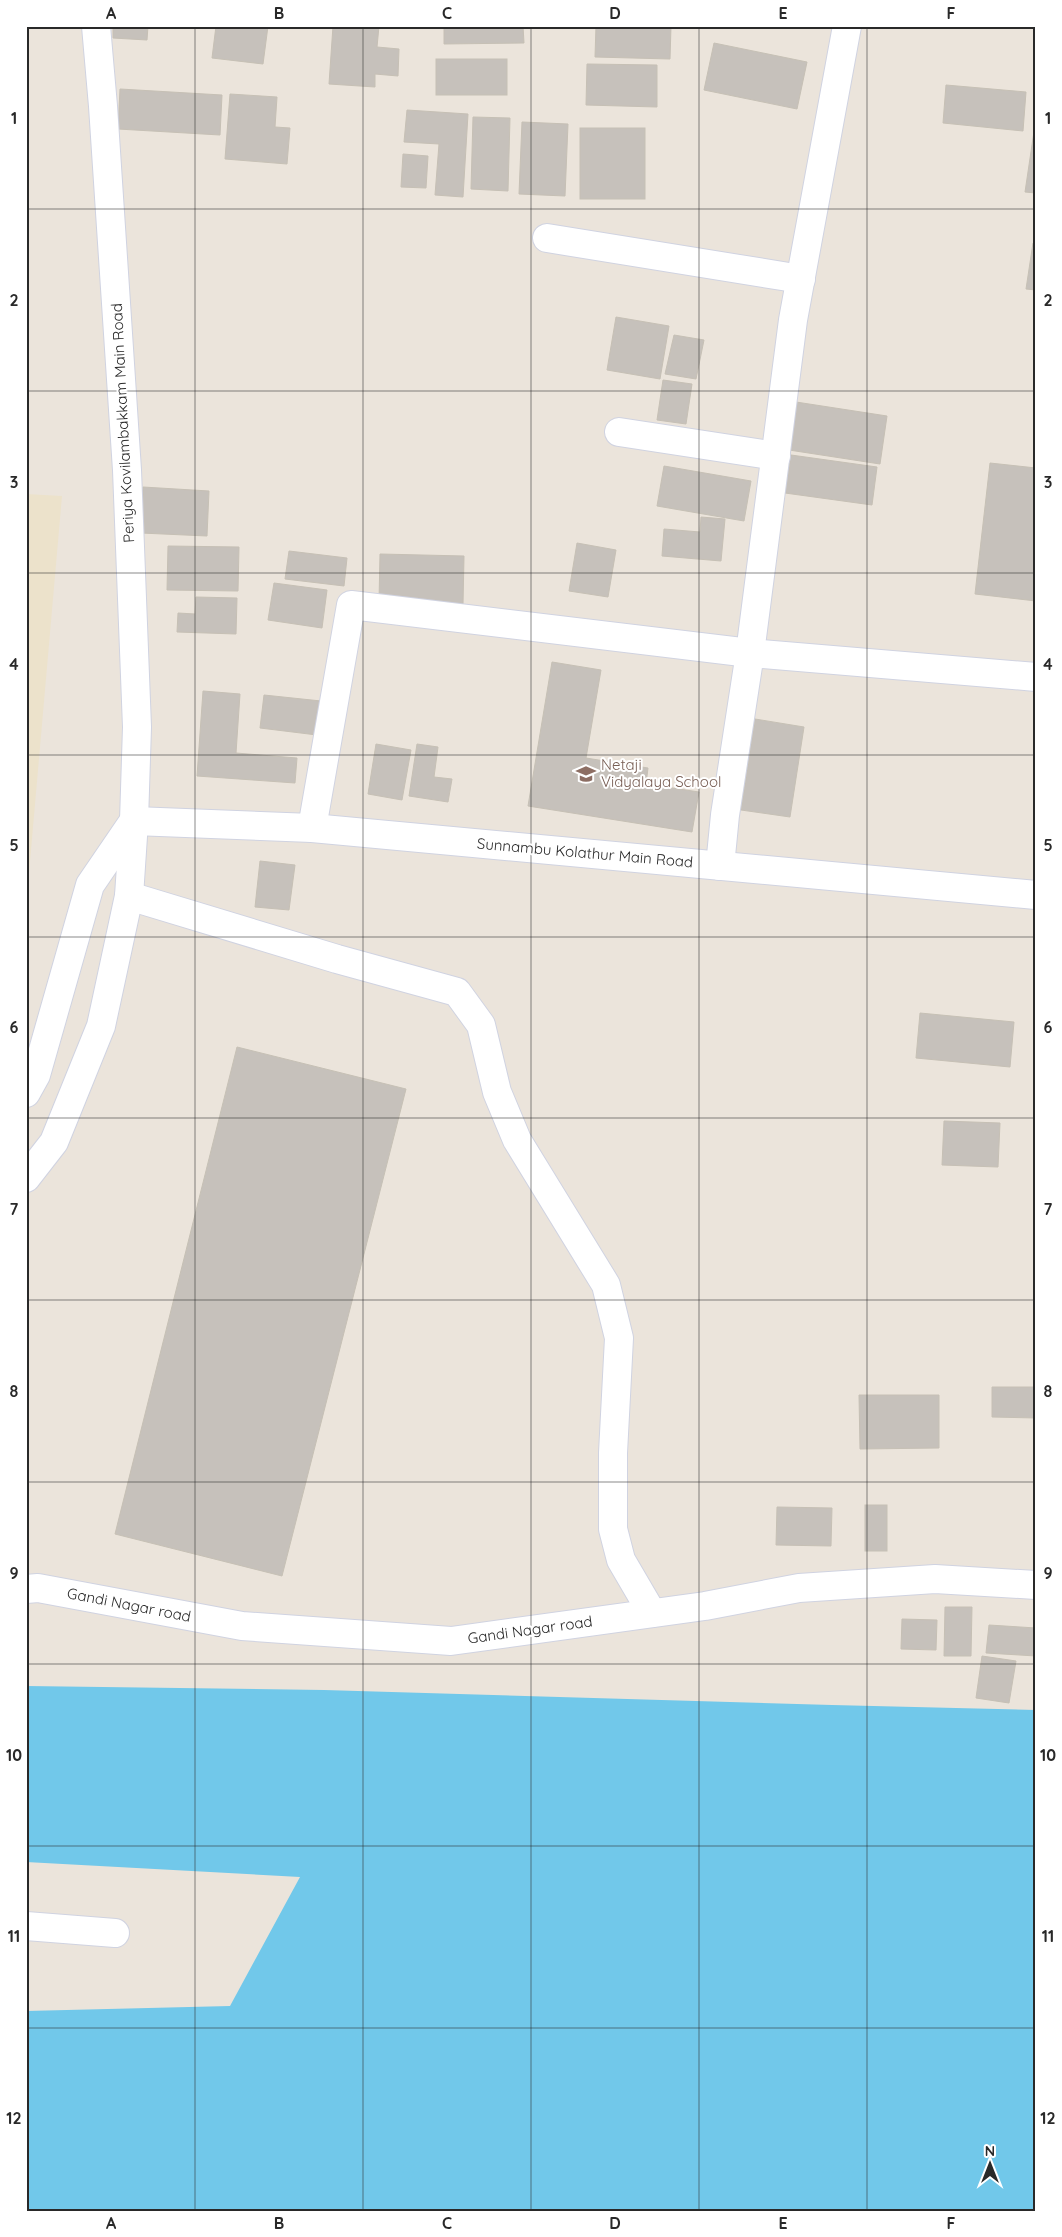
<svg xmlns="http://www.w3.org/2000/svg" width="1062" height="2237" viewBox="0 0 1062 2237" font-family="Quicksand,sans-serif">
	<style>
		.education { fill: #ece2cb }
		.water { fill: #71c8ea }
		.building { fill: #c6c1bb; stroke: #c6c0b5 }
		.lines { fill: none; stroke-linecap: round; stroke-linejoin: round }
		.minor-casing { stroke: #d0d3e1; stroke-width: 30 }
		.minor { stroke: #fff; stroke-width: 28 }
		.grid { fill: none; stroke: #292929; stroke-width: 1; stroke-opacity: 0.55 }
		.labels { text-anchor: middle; stroke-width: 4; stroke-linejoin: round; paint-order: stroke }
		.street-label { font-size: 15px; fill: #292929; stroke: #fff }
		.education-label { font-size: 15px; fill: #785e54; stroke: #fff; text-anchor: start }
		.neatline { fill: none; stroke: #292929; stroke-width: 2 }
		.grid-label { font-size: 16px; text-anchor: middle; font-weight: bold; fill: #292929 }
	</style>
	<rect width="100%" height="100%" fill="#ebe4db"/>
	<polygon class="education" points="26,494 62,496 26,907"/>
	<polygon class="water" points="26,1686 324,1690 832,1705 1036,1710 1036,2211 26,2211 26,2011 230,2006 300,1877 26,1862"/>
	<g class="building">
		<polygon points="113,26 148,26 147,40 113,38"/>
		<polygon points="216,26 268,26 263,64 212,58"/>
		<polygon points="333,26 379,26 377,47 399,49 398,76 375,74 375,87 329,84"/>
		<polygon points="444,26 523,26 524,43 444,44"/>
		<polygon points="596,26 671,26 670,59 595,57"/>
		<polygon points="714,43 807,62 797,109 704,90"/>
		<rect x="436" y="59" width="71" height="36"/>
		<polygon points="587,64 657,65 657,107 586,105"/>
		<polygon points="946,85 1026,92 1023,131 943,123"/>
		<polygon points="120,89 222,95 220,135 118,129"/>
		<polygon points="230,94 277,97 275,127 290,128 287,164 225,159"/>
		<polygon points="407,110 468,114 463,197 435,195 439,144 404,142"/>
		<polygon points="473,117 510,118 508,191 471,189"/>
		<polygon points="1036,118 1036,193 1025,192"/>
		<polygon points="522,122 568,124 565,196 519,194"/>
		<rect x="580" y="128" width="65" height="71"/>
		<polygon points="403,154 428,156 426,188 401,187"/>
		<polygon points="1033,243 1036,243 1036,290 1026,289"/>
		<polygon points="616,317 669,326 660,379 607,370"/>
		<polygon points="674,335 704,340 696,379 665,374"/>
		<polygon points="663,380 692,384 686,424 657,420"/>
		<polygon points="796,402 887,416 880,464 789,450"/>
		<polygon points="791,455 877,467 872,505 785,493"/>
		<polygon points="990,463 1036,468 1036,601 975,594"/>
		<polygon points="664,466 751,481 744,521 657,506"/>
		<polygon points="143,487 209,491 207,536 141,533"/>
		<polygon points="701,517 725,519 721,561 662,556 664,529 700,532"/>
		<polygon points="577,543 616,550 608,597 569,591"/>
		<polygon points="168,546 239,547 238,591 167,590"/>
		<polygon points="289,551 347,558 344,586 285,579"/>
		<polygon points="380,554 464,556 463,604 379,602"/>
		<polygon points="274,583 327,590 322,628 268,620"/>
		<polygon points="196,597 237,598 236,634 177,632 178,613 195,614"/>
		<polygon points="552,662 601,670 586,758 648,768 646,784 699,792 692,832 528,806"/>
		<polygon points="203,691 240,694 236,753 297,758 295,783 197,776"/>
		<polygon points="264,695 321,701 317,735 260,728"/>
		<polygon points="755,719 804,727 790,817 741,810"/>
		<polygon points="376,744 411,750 402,800 368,794"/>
		<polygon points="417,744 438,747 434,777 452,779 448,802 409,796"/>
		<polygon points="260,861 295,865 289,910 255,907"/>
		<polygon points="920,1013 1014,1022 1010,1067 916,1058"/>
		<polygon points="237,1047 406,1089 282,1576 115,1534"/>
		<polygon points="944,1121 1000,1123 998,1167 942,1165"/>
		<polygon points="992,1387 1036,1387 1036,1418 992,1417"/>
		<polygon points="859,1395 939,1395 939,1448 860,1449"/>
		<rect x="865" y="1505" width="22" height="46"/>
		<polygon points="777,1507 832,1508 831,1546 776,1545"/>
		<polygon points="945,1607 972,1607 971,1656 944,1656"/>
		<polygon points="902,1619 937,1620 936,1650 901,1649"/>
		<polygon points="989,1625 1036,1628 1036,1656 986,1653"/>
		<polygon points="982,1656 1016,1661 1009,1703 976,1698"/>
	</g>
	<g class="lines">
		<defs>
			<g id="minor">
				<polyline points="547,238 801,279"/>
				<polyline points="619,432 776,456"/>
				<polyline points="134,821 312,828 1036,895"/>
				<polyline points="312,828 351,605 750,653 1036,677"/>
				<polyline points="720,866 725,815 750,653 793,320 847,26"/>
				<polyline points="129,896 337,959 457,992 481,1025 497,1092 517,1140 606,1285 619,1338 613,1453 613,1529 621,1560 652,1613"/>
				<polyline points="26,1093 36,1075 90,885 133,822"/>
				<polyline points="26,1178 54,1142 101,1026 129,896 134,821 137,727 127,470 103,106 96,26"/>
				<polyline points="26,1589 38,1588 242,1626 451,1641 705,1606 799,1588 935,1579 1036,1585"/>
				<polyline points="26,1926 115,1933"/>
			</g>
		</defs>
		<use href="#minor" class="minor-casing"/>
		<use href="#minor" class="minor"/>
	</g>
	<path class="grid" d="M195,26V2211M363,26V2211M531,26V2211M699,26V2211M867,26V2211M26,209H1036M26,391H1036M26,573H1036M26,755H1036M26,937H1036M26,1118H1036M26,1300H1036M26,1482H1036M26,1664H1036M26,1846H1036M26,2028H1036"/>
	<defs>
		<symbol id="school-bare" viewBox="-9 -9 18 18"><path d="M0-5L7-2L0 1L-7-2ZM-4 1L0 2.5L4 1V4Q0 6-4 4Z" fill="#8d6e63" stroke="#fff" stroke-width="2.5" paint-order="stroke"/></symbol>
	</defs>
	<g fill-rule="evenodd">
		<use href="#school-bare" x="572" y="760" width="28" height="28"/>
	</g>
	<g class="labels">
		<g class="street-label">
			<text transform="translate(123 423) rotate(-93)" y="5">Periya Kovilambakkam Main Road</text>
			<text transform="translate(585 853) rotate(5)" y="5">Sunnambu Kolathur Main Road</text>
			<text transform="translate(129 1605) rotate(11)" y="5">Gandi Nagar road</text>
			<text transform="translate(530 1630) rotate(-8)" y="5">Gandi Nagar road</text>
		</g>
		<g class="education-label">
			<text x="601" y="770">Netaji<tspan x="601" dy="17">Vidyalaya School</tspan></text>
		</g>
	</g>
	<rect width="1062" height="2237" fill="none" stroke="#ffffff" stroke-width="55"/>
	<g transform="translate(990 2164)" stroke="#ffffff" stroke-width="4" paint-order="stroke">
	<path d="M0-4L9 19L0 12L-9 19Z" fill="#292929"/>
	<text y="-8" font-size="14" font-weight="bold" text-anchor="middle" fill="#292929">N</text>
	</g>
	<rect x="28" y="28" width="1006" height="2182" class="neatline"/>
	<g class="grid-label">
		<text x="111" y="19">A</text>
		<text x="279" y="19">B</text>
		<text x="447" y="19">C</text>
		<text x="615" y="19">D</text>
		<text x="783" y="19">E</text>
		<text x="951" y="19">F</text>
		<text x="14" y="124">1</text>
		<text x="1048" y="124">1</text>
		<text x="14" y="306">2</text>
		<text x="1048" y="306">2</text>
		<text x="14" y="488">3</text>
		<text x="1048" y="488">3</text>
		<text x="14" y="670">4</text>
		<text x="1048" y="670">4</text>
		<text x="14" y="851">5</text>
		<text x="1048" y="851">5</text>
		<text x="14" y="1033">6</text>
		<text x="1048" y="1033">6</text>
		<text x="14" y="1215">7</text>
		<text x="1048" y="1215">7</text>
		<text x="14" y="1397">8</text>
		<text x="1048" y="1397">8</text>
		<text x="14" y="1579">9</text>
		<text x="1048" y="1579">9</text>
		<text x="14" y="1761">10</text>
		<text x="1048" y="1761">10</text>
		<text x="14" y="1942">11</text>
		<text x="1048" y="1942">11</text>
		<text x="14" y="2124">12</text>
		<text x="1048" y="2124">12</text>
		<text x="111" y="2229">A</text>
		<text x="279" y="2229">B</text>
		<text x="447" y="2229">C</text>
		<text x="615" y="2229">D</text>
		<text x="783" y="2229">E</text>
		<text x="951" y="2229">F</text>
	</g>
</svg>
